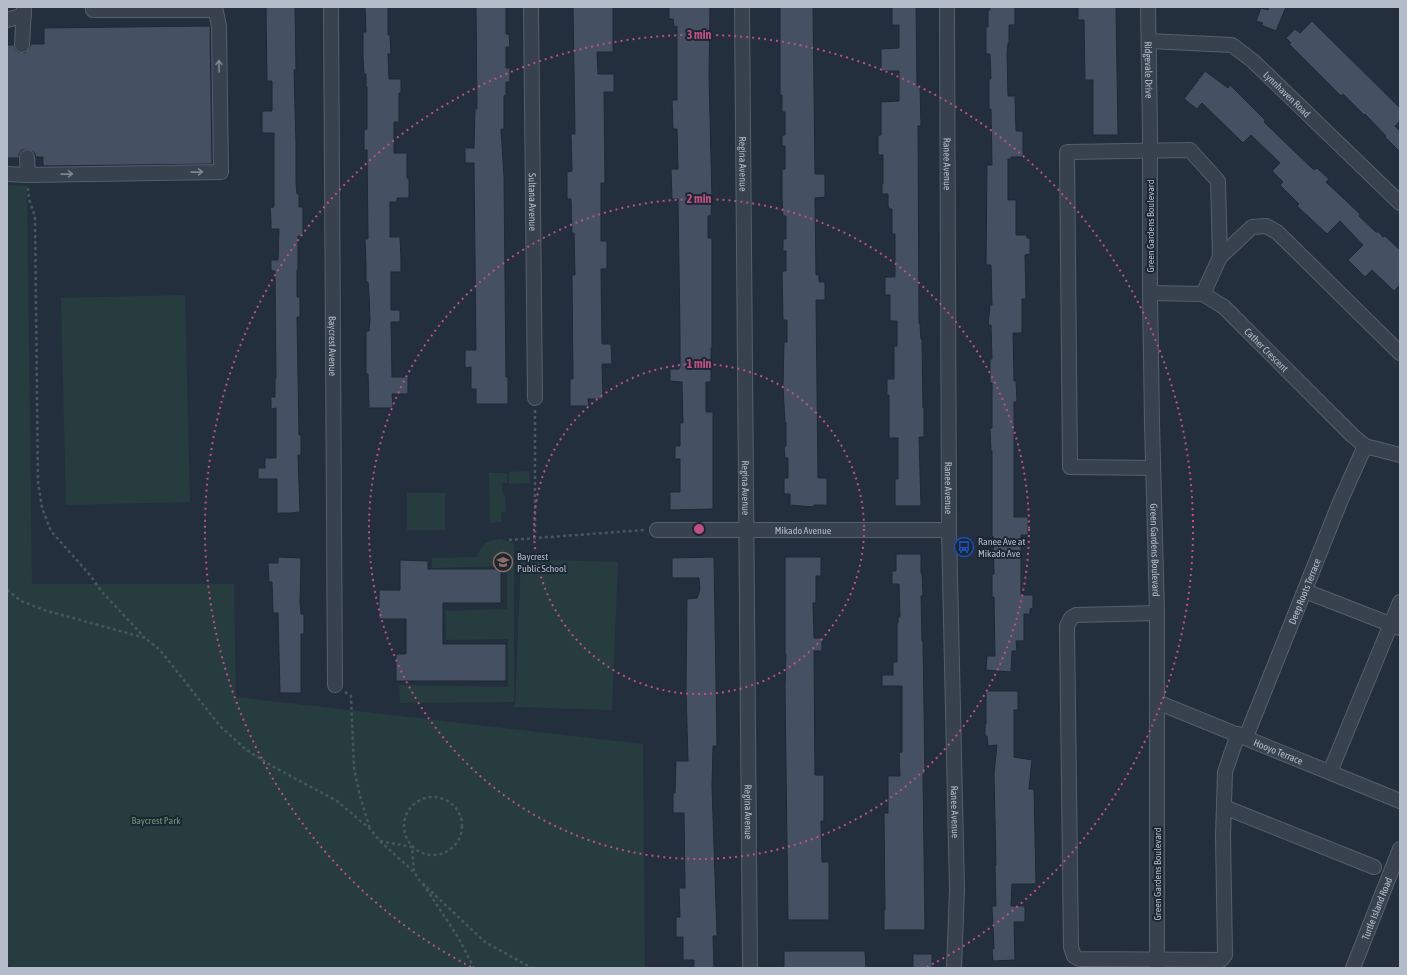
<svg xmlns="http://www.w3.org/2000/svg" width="1407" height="975" viewBox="0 0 1407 975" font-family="'Asap Condensed',sans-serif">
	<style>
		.green { fill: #263c3f }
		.building { fill: #455162; stroke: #1f2835 }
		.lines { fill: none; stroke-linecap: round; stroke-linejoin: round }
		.minor-casing { stroke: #565f6c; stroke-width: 16 }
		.path { stroke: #44595c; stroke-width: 2.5; stroke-dasharray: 3 3; stroke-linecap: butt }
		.minor { stroke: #38414e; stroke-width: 14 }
		.oneway { stroke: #7c8592 }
		.ring { fill: none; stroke: #bd5182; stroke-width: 2; stroke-dasharray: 2 4 }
		.labels { text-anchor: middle; stroke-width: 4; stroke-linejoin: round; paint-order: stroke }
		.street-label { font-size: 10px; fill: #b4bcc9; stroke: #1d2633 }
		.poi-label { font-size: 10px; fill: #b4bcc9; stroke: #1d2633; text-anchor: start }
		.park-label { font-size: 10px; fill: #6b9a76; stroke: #1d2633 }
		.centre { fill: #bd5182; stroke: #1d2633; stroke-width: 2 }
		.ring-label { font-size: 12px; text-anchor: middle; font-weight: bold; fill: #bd5182; stroke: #1d2633; stroke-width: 4; stroke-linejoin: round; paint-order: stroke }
	</style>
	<rect width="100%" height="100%" fill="#242f3e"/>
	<g class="green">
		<polygon points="7,185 27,186 32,584 234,584 236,697 643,744 645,968 12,968 7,962"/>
		<polygon points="185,295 190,502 66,505 61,298"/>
		<polygon points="529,471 530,483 509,484 509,472"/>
		<polygon points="489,473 507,473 507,483 502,483 503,495 505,495 506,512 501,512 502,522 490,523"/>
		<rect x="407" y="493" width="38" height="37"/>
		<path d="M500,539L514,543V702L400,703L399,685L508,687V639L446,640L445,611L507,609V566L432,568V558L476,557C484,543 484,541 500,539Z"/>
		<polygon points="521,559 618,562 612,710 515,707"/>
	</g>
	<g class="building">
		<polygon points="266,7 295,7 296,70 294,70 296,144 296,182 297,194 299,194 299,207 303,207 303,236 298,236 298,270 297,270 297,297 300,297 300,317 297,317 299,435 301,435 301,455 298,455 300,512 290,513 277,513 277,479 258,479 258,468 265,468 265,458 276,458 276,408 271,409 271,397 275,397 275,378 276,378 275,271 271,271 271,260 278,260 279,229 271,229 271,219 270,208 274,207 274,133 262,133 262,111 272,111 272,81 267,81"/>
		<polygon points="365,7 388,7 388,35 390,35 391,54 388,54 389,79 401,79 401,93 399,93 399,122 394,122 394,153 407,153 407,178 409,178 409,198 397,198 397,202 390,202 390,237 400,237 401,259 401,272 391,272 391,310 400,310 400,322 391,322 392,377 408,377 408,394 392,394 393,408 369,408 368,374 366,374 366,331 369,331 370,319 369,295 368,282 366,282 366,264 365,239 368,239 367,150 364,150 364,130 367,129 367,87 366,87 366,74 364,74 363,57 363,32 366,32"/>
		<polygon points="476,7 506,7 506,34 509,34 510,47 506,47 506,68 510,68 510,82 506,82 506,95 504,96 504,129 501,129 504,177 506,377 508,377 508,404 476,404 476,389 471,389 471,367 465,368 465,350 476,350 474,163 465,163 465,148 474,148 475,109 477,109"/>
		<polygon points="573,7 613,7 613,52 597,52 598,74 614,74 614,92 604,92 605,183 601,183 601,241 607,241 607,269 601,269 602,344 611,344 612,364 602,364 603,399 588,399 589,406 570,406 570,379 573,379 572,275 575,275 574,233 572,233 571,199 567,199 567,172 572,171 571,134 575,134"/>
		<polygon points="669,7 710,7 709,75 712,199 711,216 708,216 708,238 712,238 712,348 711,348 711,382 706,382 706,412 713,412 713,509 670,510 670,492 680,492 680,459 675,459 675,446 680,446 680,423 683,423 682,382 670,381 670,369 679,369 680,367 680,334 678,199 672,199 671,169 678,169 677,129 673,129 672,100 677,100 677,26 674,27 673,19 669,19"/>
		<polygon points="780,7 813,7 815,174 825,174 825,197 815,198 816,275 819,275 819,282 825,282 825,300 816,300 818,478 827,478 827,505 814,505 814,507 790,505 790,494 784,494 784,478 788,478 788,458 785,458 784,446 786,446 786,423 785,423 783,387 784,342 787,342 787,320 783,320 782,271 786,271 786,251 783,251 783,239 786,239 786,216 783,216 782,198 782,169 785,169 785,146 782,146 782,135 785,135 785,112 782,112 782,95 780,95"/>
		<polygon points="892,7 916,7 917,86 920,86 921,126 918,126 919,323 920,324 921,339 922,339 923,408 924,408 924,437 919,437 921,506 895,506 895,479 898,479 898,438 889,438 889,395 887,395 887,379 894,379 894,346 897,346 897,321 890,321 890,295 885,295 885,277 895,277 895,234 892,234 892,209 889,209 888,206 888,194 882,194 882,184 883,184 883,155 878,155 878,135 881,135 881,102 899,101 899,71 881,71 881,49 899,48 899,25 892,25"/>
		<polygon points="990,7 1015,7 1015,25 1009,25 1009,43 1008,43 1007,54 1008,96 1015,96 1016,131 1023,131 1023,157 1011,157 1011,159 1008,159 1008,200 1016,200 1016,235 1027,235 1027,238 1030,238 1030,254 1025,255 1026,299 1022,299 1022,333 1013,333 1014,381 1016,381 1017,402 1014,402 1014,517 1028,517 1028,535 1021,535 1021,595 1033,595 1033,608 1030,609 1030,614 1024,614 1024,641 1016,641 1017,651 1012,651 1011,672 986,670 987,656 995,656 994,597 992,597 992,574 994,574 993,536 992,536 992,451 991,451 990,428 992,428 992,383 990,383 990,359 992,359 991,325 988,325 990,305 992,305 991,265 986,265 987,165 992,165 991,109 989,109 989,79 991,79 990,54 986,54 986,27 988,27 988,10 990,10"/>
		<polygon points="1078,7 1116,7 1118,135 1093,135 1093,80 1085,80 1084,20 1078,20"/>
		<polygon points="1269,7 1286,7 1276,31 1261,25 1263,23 1256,21 1261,8 1268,10"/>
		<polygon points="1312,21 1400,108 1400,121 1395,126 1400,131 1400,152 1385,137 1386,136 1365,114 1364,115 1343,94 1341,96 1289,44 1291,43 1286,38 1295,29 1300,33"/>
		<polygon points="210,26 212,164 43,166 43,157 36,157 34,152 27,149 22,150 19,154 19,158 7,158 7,45 14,45 15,49 18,52 25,53 29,49 31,44 44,44 44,28"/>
		<polygon points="1205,71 1228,88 1230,85 1265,120 1264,122 1293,150 1314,170 1317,168 1329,179 1326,182 1360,214 1359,216 1376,232 1379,232 1383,237 1385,236 1400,250 1400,285 1394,291 1372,270 1365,277 1348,260 1363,245 1340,221 1327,234 1297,206 1299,204 1280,185 1283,182 1272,171 1280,163 1251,135 1243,143 1202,103 1197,109 1184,99"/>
		<polygon points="896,554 921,554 921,573 922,573 923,596 921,596 922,641 923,641 925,774 923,774 925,930 884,930 884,910 885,910 884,813 888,813 888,776 900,776 899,753 902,752 902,686 882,686 882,675 893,675 893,662 897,662 897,623 898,623 898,617 900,617 899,584 892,584 892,571 896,571"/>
		<polygon points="278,557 301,558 300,602 301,614 304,614 304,634 301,634 301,693 280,693 278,613 273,613 272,582 269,582 268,563 278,563"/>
		<polygon points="714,557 717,746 713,746 712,786 717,936 713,936 714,968 694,968 694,960 683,960 683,937 676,937 676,917 680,917 679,888 685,888 684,813 673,813 673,793 675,793 676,761 688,761 686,689 687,599 697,598 700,590 699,578 672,578 672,558"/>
		<polygon points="785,557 821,557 821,576 816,576 816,603 813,603 814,638 822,638 822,651 814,651 815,775 824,775 824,821 821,821 822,862 829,862 829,920 788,920 785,688 786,654 785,654"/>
		<polygon points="400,560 428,561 428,569 501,569 501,603 443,603 443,644 506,644 506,681 396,681 396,654 406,654 406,619 379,619 379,590 400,590"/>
		<polygon points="986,691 1018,691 1018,710 1014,710 1014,757 1032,760 1029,789 1034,789 1036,884 1012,884 1011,906 1025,906 1025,922 1014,922 1015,960 993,961 992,949 994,949 992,906 996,906 995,865 996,865 994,773 997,745 988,746 987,736 985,736 985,724 986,724"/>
		<polygon points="784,951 865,951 866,968 784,968"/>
		<rect x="913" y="954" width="19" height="14"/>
	</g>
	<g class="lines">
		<defs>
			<g id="minor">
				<polyline points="93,7 93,10 215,10"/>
				<path id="s1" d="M331,7L335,685"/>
				<path id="s2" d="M531,7L535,398"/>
				<path id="s3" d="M742,7L750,968"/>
				<path id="s4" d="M947,7L949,530L957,890L954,968"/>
				<path id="s5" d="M1148,7L1150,132V293L1152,423L1157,613V968"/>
				<polyline points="7,20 24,15"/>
				<path id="s6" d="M1149,41L1232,45L1253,61L1400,203"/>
				<polyline points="22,45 24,7"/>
				<polyline points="27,157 28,175"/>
				<polyline points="7,174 28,175 221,172 219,26 215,7"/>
				<polyline points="1220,257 1252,227 1266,226 1277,232 1400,353"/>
				<path id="s7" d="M1150,293L1203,294L1224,307L1352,435L1365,446L1400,455"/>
				<polyline points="1153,468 1070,467 1067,152 1190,150 1218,181 1220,257 1203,294"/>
				<path id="s8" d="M657,530H949"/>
				<polyline points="1305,591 1400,628"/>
				<polyline points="1157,613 1076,615 1071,618 1067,626 1071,947 1074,956 1079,959 1221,960 1225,955 1223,836 1225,772 1238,734"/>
				<path id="s9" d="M1157,702L1400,801"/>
				<path id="s10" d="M1246,737L1340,502L1365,446"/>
				<polyline points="1330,772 1400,602"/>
				<polyline points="1224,807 1374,867"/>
				<path id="s11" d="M1353,968L1400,849"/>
			</g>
		</defs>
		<use href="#minor" class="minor-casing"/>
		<g class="path">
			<polyline points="28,188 29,199 35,217 38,482 42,508 51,531 89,574 103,593 145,638"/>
			<polyline points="535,410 535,537"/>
			<polyline points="509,540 644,530"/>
			<polyline points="7,590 21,601 44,610 145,638 160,650 220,726 245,749 272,766 337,801 370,829 380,841 414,872 420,881 485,942 532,968"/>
			<polyline points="345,692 351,696 354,768 360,796 370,829"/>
			<circle cx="433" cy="826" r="29"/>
			<polyline points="380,841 412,847 414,871"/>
			<polyline points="423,884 458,937 474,968"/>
		</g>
		<use href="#minor" class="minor"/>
	</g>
	<defs><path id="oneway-shaft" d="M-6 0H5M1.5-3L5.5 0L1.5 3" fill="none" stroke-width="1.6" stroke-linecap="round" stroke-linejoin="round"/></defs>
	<g class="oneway">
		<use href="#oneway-shaft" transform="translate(219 66) rotate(-91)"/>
		<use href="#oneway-shaft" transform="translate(197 172) rotate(-1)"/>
		<use href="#oneway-shaft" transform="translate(67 174) rotate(-1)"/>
	</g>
	<g class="ring">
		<circle cx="699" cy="529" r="165"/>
		<circle cx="699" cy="529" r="330"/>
		<path d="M471 967A494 494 0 1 1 927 967"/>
	</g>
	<defs>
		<symbol id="bus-ring" viewBox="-11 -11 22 22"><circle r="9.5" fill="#1d2633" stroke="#1a4fb4" stroke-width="1.5"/><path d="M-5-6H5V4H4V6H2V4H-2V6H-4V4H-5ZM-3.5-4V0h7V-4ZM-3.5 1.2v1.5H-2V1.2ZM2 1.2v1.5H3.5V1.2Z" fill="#1a4fb4"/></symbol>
		<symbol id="school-ring" viewBox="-11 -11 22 22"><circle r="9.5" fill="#1d2633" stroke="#8d6e63" stroke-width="1.5"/><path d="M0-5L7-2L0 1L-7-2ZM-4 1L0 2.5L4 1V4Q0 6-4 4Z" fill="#8d6e63"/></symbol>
	</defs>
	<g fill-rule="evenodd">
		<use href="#bus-ring" x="953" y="536" width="22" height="22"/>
		<use href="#school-ring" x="492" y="551" width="22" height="22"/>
	</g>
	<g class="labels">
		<g class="street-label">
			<text dy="4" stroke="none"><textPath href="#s5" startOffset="63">Ridgevale Drive</textPath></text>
			<text dy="4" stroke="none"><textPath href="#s6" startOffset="157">Lynnhaven Road</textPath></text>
			<text dy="4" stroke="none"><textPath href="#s3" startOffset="157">Regina Avenue</textPath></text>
			<text dy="4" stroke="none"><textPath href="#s4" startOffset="157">Ranee Avenue</textPath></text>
			<text dy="4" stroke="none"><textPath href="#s2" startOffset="195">Sultana Avenue</textPath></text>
			<text transform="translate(1150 226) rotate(-90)" y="4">Green Gardens Boulevard</text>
			<text dy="4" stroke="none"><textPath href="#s1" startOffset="339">Baycrest Avenue</textPath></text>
			<text dy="4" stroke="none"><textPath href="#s7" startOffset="138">Cather Crescent</textPath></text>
			<text dy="4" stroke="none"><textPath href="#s3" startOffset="481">Regina Avenue</textPath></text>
			<text dy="4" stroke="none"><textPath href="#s4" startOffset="481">Ranee Avenue</textPath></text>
			<text dy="4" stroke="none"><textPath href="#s8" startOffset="146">Mikado Avenue</textPath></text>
			<text dy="4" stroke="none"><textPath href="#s5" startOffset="543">Green Gardens Boulevard</textPath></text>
			<text dy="4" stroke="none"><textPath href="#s10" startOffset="157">Deep Roots Terrace</textPath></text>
			<text dy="4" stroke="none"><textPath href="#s9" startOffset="131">Hooyo Terrace</textPath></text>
			<text dy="4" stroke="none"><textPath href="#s3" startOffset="805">Regina Avenue</textPath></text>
			<text dy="4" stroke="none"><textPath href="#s4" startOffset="805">Ranee Avenue</textPath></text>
			<text transform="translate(1157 874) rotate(-90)" y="4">Green Gardens Boulevard</text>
			<text dy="4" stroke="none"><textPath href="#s11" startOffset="64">Turtle Island Road</textPath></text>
		</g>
		<g class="poi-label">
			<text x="978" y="545">Ranee Ave at<tspan x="978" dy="12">Mikado Ave</tspan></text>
			<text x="517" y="560">Baycrest<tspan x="517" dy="12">Public School</tspan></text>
		</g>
		<g class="park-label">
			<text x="156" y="824">Baycrest Park</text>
		</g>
	</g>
	<circle cx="699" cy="529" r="6" class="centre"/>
	<g class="ring-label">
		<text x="699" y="39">3 min</text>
		<text x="699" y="203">2 min</text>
		<text x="699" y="368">1 min</text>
	</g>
	<rect width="1407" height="975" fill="none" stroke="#b4bcc9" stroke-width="16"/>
</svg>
